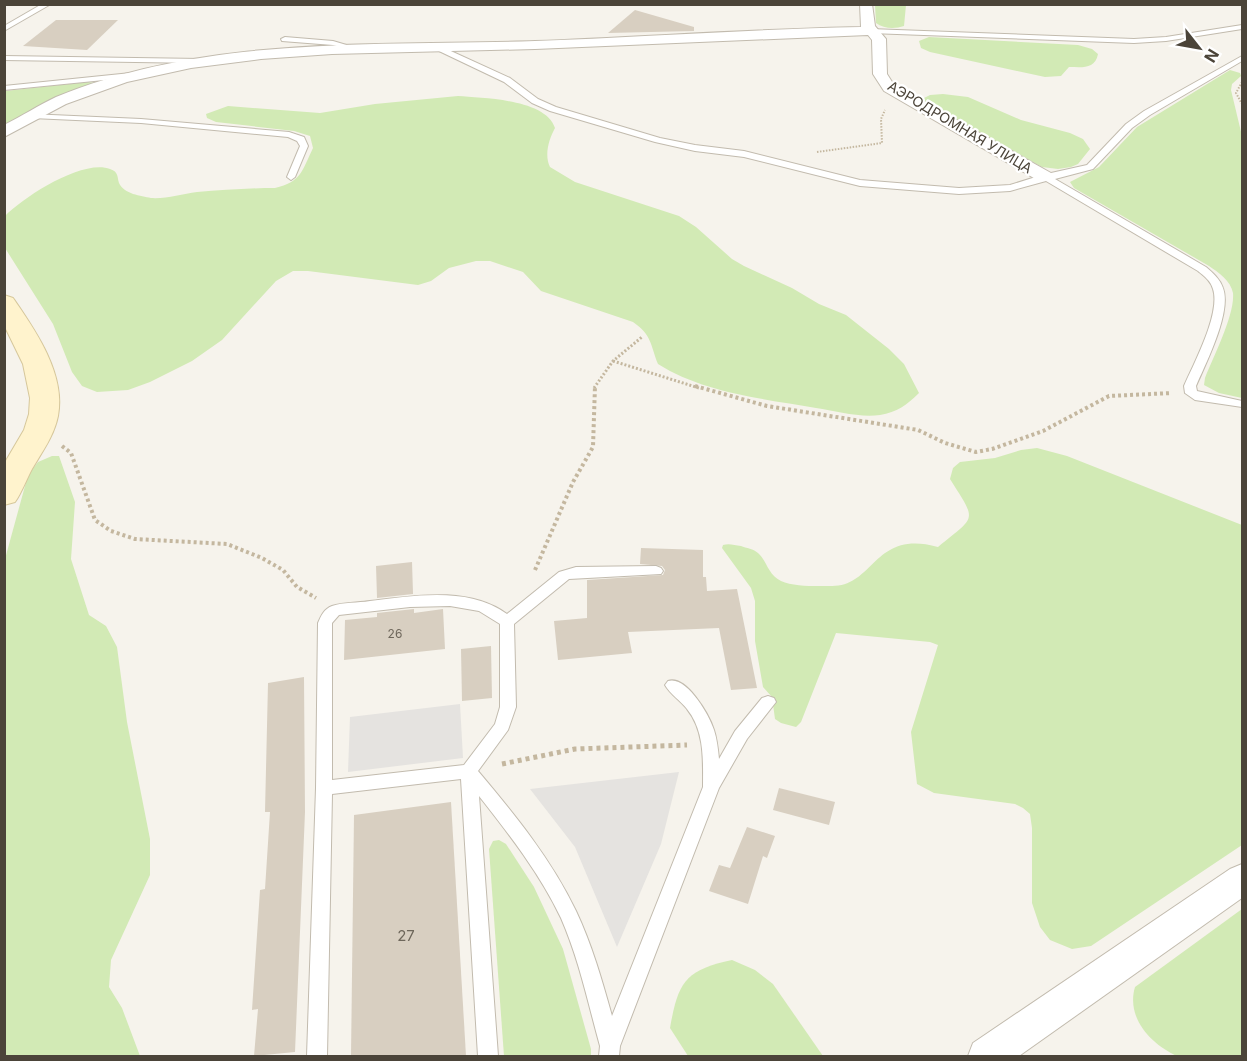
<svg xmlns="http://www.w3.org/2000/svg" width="1247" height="1061" viewBox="0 0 1247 1061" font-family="Inter,sans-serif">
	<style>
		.green { fill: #d2eab5 }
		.parking { fill: #e5e3e0 }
		.building { fill: #d8cfc1 }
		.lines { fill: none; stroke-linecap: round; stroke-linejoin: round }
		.lane-casing { stroke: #c2bbae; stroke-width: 2 }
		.street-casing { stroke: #c2bbae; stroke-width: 2 }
		.secondary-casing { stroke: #d6c79b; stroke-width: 2 }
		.path-far3 { stroke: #c4b79f; stroke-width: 2; stroke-dasharray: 1.5 1.5; stroke-linecap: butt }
		.path-far2 { stroke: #c4b79f; stroke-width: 3; stroke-dasharray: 2 2; stroke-linecap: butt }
		.path-far1 { stroke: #c4b79f; stroke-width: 4; stroke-dasharray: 3 3; stroke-linecap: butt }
		.path { stroke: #c4b79f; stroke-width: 5; stroke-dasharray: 4 4; stroke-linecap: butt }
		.lane { fill: #fff; fill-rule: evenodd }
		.street { fill: #fff; fill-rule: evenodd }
		.secondary { fill: #fff3cd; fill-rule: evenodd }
		.labels { text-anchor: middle; stroke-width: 4.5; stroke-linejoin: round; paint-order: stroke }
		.number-label { font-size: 12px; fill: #6e675b }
		.far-street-label { font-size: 14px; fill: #4b4439; stroke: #fff }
		.near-number-label { font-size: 15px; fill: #6e675b }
	</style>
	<rect width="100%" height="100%" fill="#f6f3ec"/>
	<g class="green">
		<path d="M875,5H906L904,26C895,29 884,29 876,23Z"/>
		<path d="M929,37L1078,45L1092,49L1098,54C1095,70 1081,67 1069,67L1061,76L1045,77L930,52L921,48L919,41Z"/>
		<path d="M1230,70L1240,73L1241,76L1232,84L1231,90L1242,136V398L1219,393L1204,385L1205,378C1213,357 1235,315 1233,293C1231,281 1218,272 1209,266L1074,188L1070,182L1099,167L1137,127Z"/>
		<polygon points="87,82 98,83 5,126 5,91"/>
		<polygon points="943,94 968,97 1021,120 1070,133 1083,139 1090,149 1078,164 1071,167 1058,169 1042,167 920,100 930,95"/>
		<path d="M458,96C483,98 546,99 555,128C549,139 544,155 550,167L575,182L679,216L696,227L732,259L744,266L792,288L819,304L846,315L889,349L904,364L919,393C907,405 897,412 880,415C860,418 836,411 816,408C764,399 704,393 658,364C650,344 652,335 633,322L541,291L523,272L490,261H476L449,268L431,281L418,285L308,271H293L276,281L222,340L192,361L150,382L128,390L97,392L82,386L72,372L53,324L5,248V216C24,197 82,159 110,169C119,172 117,177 119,183C124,194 141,196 151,198C166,199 182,194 197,192C223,190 249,188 275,188C301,182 302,171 313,148L310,136L294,131L216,122L207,118L206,114L228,106L320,113L375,104Z"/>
		<path d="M1037,448L1067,456L1242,525V845L1091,946L1072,949L1050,940L1040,927L1032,903V828L1030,814L1023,808L1015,804L934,793L917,784L911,732L938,645L930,642L836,633L801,722L796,727L781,723L775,719L772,697L763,687L755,641V601L751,588L722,548L723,545C729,543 734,545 741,546C746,548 754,549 758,553C767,561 768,575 781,581C794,587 817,586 831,586C875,587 873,529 938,547C977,515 977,522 950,479L953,468L960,462L995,458L1021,450Z"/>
		<polygon points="52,456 59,456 75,502 71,559 89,615 106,626 117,647 127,722 150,839 150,875 111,960 109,987 122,1008 140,1056 5,1056 5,559 28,475 38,462"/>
		<polygon points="499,840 506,844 534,887 563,949 591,1049 591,1056 504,1056 489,849 493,841"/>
		<path d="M1242,909V1056C1229,1057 1187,1060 1177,1056C1150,1044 1126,1017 1135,987Z"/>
		<path d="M732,960L755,970L773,984L823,1056H688L670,1028C678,982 685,970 732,960Z"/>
	</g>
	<g class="parking">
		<polygon points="460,704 463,758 348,772 350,717"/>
		<polygon points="679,772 661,844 617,947 575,847 530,789"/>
	</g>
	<g class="building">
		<polygon points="635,10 694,27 694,31 608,33"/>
		<polygon points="56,20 118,20 87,50 23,46"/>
		<polygon points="641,548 703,550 703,577 706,577 707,591 737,589 757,688 731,690 719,628 628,632 632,653 558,660 554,621 587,618 587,580 663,575 665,570 662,566 640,564"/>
		<polygon points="412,562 413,594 377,598 376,566"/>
		<polygon points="414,609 414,613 443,609 445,649 344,660 345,620 377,617 377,613"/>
		<polygon points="491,646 492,698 462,701 461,649"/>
		<polygon points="304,677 305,812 295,1052 254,1056 258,1009 252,1010 260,890 265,889 270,812 265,812 268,683"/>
		<polygon points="779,788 835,802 829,825 773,810"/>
		<polygon points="451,802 466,1056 351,1056 354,815"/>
		<polygon points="747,827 775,836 767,858 763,856 748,904 709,891 719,865 730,868"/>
	</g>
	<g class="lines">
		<defs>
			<g id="lane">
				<polygon points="42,4 51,4 4,31 4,26"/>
				<polygon points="1242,25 1242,29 1166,41 1134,43 870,33 866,31 870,29 1134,39 1166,37"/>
				<polygon points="285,37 333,41 360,49 356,51 333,45 282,41 281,39"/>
				<path d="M442,47L510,78L538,99L556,107L660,138L695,145L744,151L860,180L959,188L1010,185L1042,175L1087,165L1126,124L1144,111L1242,56V61L1150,115L1132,128L1093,169L1055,179L1206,267C1213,273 1220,279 1223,288C1232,312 1206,363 1196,386L1197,391L1242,401V407L1195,400L1185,393L1184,386C1194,363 1221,313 1213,289C1211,281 1204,276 1198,271L1046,181L1010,191L959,194L860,186L744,157L695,151L655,142L550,111L532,103L504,82L439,51L438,49Z"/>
				<polygon points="4,56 201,59 205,61 201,63 4,60"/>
				<polygon points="131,73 134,73 134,77 4,90 4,86"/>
				<polygon points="29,114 141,119 289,132 304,137 308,146 295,177 291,180 287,177 300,146 297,141 288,137 141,123 32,118 29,118"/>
				<path d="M656,566L661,568L663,571L661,574L569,579L514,624L516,707L508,730L478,771C515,815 551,859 576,911C592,945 602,980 612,1016L703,787C703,761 705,731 687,709C681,701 670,694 665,685L668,681C686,675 709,714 714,730C717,739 718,749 719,759L735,731L762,698L768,696L774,698L776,702L747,739L719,788L620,1046L619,1056H599L600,1046C588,1003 579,959 561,918C540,874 509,834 479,796L498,1056H478L461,779L332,794L327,1056H307L316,788L318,623C321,616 324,609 332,606C343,602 358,603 370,601C414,596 468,586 507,614L559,572L576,567ZM450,606L479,611L500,624V707L495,724L464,765L332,780V623L339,615L410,607Z"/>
			</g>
			<g id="street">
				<path d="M860,4H872L875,26L886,39L887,74L894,85L1051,173L1053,177L1051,181H1039L884,91L873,74L872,40L868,35L535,49L332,54L261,59L191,68L127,82L66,104L4,137V125C22,116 39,105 56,97C206,35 376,46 535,41C644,37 753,29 861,27Z"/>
				<polygon points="1242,864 1242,898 1019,1056 968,1056 973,1043 1230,869"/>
			</g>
			<path id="secondary" d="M4,295L13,298C35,330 66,374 58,416C54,436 42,452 32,469C26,480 22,492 15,502L4,505V464L24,430L29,414L30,398L23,364L4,325Z"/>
		</defs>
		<use href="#lane" class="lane-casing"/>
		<use href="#street" class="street-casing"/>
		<use href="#secondary" class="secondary-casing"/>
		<g class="path-far3">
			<polyline points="1242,82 1236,93 1242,104"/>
			<polyline points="817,152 882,143 881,119 885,110"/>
		</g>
		<g class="path-far2">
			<polyline points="613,361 699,388"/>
			<polyline points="594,388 613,361 642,337"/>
		</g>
		<g class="path-far1">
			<polyline points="695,386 767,406 918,430 945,443 976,452 992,449 1043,431 1109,396 1172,393"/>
			<polyline points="62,446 71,453 95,520 111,531 135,539 227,544 262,558 283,570 297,587 316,598"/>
			<polyline points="535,570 573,482 593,447 595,386"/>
		</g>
		<polyline class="path" points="502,764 575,749 687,745"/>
		<use href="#lane" class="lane"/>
		<use href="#street" class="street"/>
		<use href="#secondary" class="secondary"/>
	</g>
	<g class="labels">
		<g class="number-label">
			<text x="395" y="638">26</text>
		</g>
		<g class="far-street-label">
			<text transform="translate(960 127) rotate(31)" y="5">АЭРОДРОМНАЯ УЛИЦА</text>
		</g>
		<g class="near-number-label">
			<text x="406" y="941">27</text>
		</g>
	</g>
	<rect width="1247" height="1061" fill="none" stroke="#4b4439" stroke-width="12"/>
	<g transform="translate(1199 48) rotate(121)" stroke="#ffffff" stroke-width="4.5" paint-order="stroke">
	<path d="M0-4.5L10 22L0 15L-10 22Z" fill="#4b4439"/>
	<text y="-9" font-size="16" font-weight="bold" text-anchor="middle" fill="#4b4439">N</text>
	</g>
</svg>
